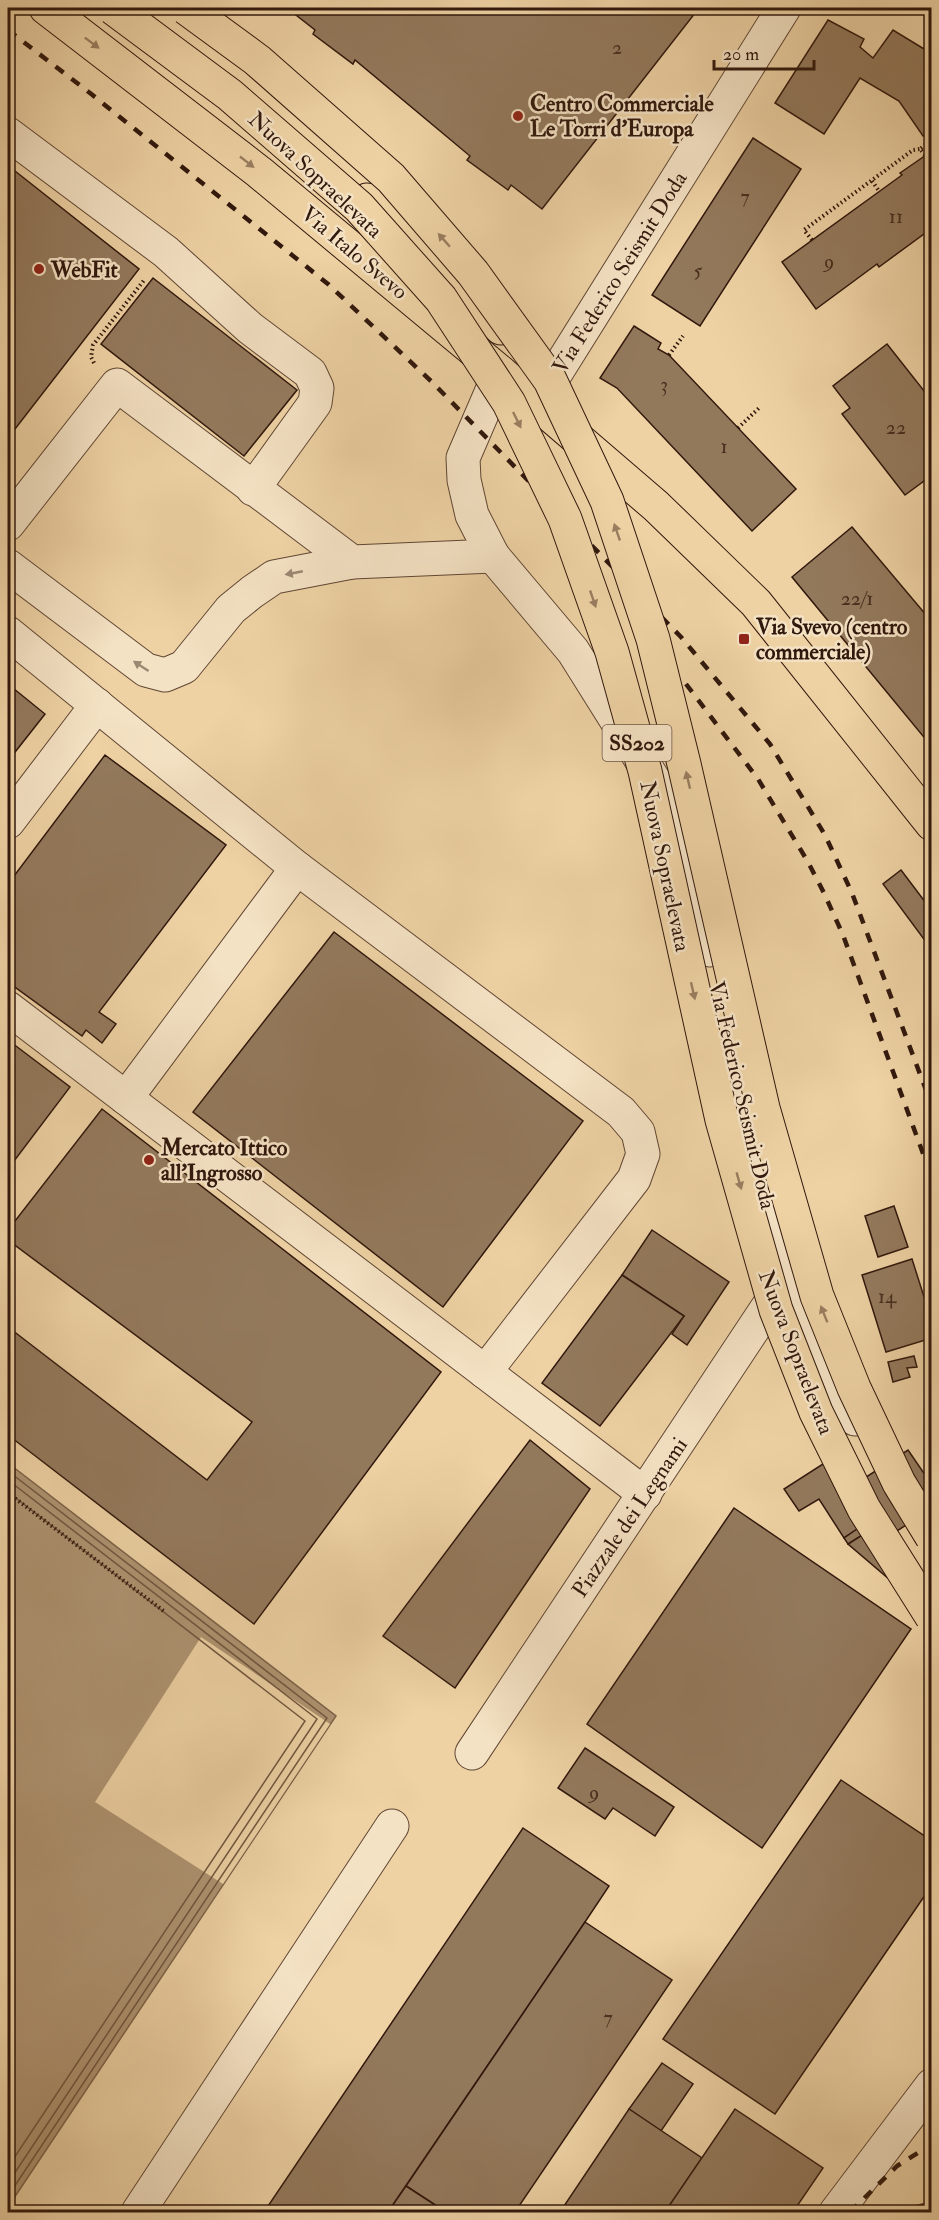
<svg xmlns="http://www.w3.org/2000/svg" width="939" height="2220" viewBox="0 0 939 2220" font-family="'IM FELL Double Pica',serif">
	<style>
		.water { fill: #ae9371; stroke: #7c6249; stroke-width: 1.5 }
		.pier { fill: #eed2a4 }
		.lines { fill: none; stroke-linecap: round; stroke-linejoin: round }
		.shore { stroke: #70563f; stroke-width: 1.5 }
		.building { fill: #93795c; stroke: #31180d; stroke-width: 1.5 }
		.minor-casing { stroke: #604633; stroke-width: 35 }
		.major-casing { stroke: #31180d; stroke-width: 35 }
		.path { stroke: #31180d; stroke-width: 4; stroke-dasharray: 1.5 3; stroke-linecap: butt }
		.minor { stroke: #f4e2c4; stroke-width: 33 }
		.major { stroke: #eed2a4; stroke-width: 33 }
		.rail { stroke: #31180d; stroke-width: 4.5; stroke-dasharray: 10 10; stroke-linecap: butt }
		.highway-bridge-casing { stroke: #31180d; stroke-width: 35; stroke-linecap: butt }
		.highway-bridge { stroke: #eed2a4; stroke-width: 33 }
		.oneway { fill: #997e60 }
		.oneway2 { fill: #9c8772 }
		.poi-dot { fill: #8f2418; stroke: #f4e2c4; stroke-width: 2 }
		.labels { text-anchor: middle; stroke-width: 5; stroke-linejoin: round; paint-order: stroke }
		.number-label { font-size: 20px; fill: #4a3021 }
		.shield { fill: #f4e2c4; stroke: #6c5544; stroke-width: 1.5 }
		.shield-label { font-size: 21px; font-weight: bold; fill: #31180d }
		.poi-label { font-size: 22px; font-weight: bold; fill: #31180d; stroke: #f4e2c4; text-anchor: start }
		.street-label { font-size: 22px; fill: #31180d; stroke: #f4e2c4 }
	</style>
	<rect width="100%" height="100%" fill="#eed2a4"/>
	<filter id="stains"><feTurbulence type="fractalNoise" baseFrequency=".00333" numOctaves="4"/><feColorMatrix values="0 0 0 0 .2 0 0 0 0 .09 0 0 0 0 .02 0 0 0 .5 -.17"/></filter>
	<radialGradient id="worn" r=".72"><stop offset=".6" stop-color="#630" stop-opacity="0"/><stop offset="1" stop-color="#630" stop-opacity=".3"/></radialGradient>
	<polygon class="water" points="8,1463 336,1716 8,2207"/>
	<polygon class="pier" points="201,1637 330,1724 223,1884 95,1802"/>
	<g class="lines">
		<g class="shore">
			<polyline points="8,1471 327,1718 8,2196"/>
			<polyline points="8,1480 317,1719 8,2183"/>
			<polyline points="8,1492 305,1721 8,2167"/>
		</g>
	</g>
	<g class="building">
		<polygon points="287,8 699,8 542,209 511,185 508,190 467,160 470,156 355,60 353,64 313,34 315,30"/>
		<polygon points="828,20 864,39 860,47 873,58 893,30 929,52 932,54 932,129 923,136 899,101 860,78 824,134 775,103"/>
		<polygon points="753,138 801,169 700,326 652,295"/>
		<polygon points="932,151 932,228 879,267 877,264 816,309 782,262 902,175 900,173"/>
		<polygon points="15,171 139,269 8,438 8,181"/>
		<polygon points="153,278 297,390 244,456 101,344"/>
		<polygon points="634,326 661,343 658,349 669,355 796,489 752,531 617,388 600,378"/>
		<polygon points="887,344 932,401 932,475 905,495 842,414 850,408 833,386"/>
		<polygon points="852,527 932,622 932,747 792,577"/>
		<polygon points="8,684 45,714 8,761"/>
		<polygon points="105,755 226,845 99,1012 116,1024 102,1043 86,1030 82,1036 8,982 8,884"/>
		<polygon points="901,870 932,911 932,937 926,942 883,884"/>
		<polygon points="334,932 583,1121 443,1307 193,1112"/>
		<polygon points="8,1040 70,1087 8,1169"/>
		<polygon points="102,1109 441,1372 254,1624 8,1435 8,1327 207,1480 252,1422 8,1240 8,1230"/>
		<polygon points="894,1206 908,1247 878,1257 865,1216"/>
		<polygon points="652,1230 729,1282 687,1345 672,1334 684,1316 622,1275"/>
		<polygon points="912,1259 932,1322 932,1338 886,1352 862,1275"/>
		<polygon points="622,1275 684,1316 600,1426 542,1383"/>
		<polygon points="914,1356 917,1367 907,1368 910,1377 893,1382 888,1362"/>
		<polygon points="530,1440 590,1489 455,1688 383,1636"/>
		<polygon points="908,1450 932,1485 932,1508 897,1531 863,1479"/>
		<polygon points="840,1453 881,1514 844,1538 819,1499 799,1511 784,1489"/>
		<polygon points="734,1508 911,1629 762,1848 587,1724"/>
		<polygon points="885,1520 910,1597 848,1544"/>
		<polygon points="863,1525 867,1532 848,1544 844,1538"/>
		<polygon points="585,1748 674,1807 655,1836 613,1808 605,1819 558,1788"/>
		<polygon points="841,1780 932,1841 932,1885 775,2114 663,2039"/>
		<polygon points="523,1828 609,1886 585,1922 388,2212 264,2212"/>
		<polygon points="585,1922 672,1980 515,2212 446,2212 406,2186"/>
		<polygon points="662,2063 693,2084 661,2131 629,2109"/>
		<polygon points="629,2109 702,2158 665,2212 560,2212"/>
		<polygon points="735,2109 823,2168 793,2212 665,2212"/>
		<polygon points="406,2186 446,2212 388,2212"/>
		<polygon points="932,2202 932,2212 918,2212 918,2205"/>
	</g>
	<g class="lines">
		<defs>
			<g id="minor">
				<polyline points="8,134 166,252 250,328 310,373 317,388 315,403 253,489"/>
				<polyline points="500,372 463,458 464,480 472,515 493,556 573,651 679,820 710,950"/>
				<polyline points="549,384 784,8"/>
				<polyline points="8,524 117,385 352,562 493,556"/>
				<polyline points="8,566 146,670 165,675 184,667 231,609 252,592 274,577 352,562"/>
				<polyline points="8,633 297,868 621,1112 638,1132 643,1154 634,1179 485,1372"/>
				<polyline points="8,822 97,705"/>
				<polyline points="8,1008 645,1494"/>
				<polyline points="743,1088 785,1281 796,1311 855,1419"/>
				<polyline points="126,1098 297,868"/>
				<polyline points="472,1753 785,1281"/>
				<polyline points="138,2212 392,1826"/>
				<polyline points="836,2212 932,2085"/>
			</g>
			<g id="major">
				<polyline points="46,8 259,172 500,372 656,506 756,603 932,824"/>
				<polyline points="367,200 407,235 501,328"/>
			</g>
		</defs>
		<use href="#minor" class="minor-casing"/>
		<use href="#major" class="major-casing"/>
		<g class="path">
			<polyline points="925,155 920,149 932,140"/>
			<polyline points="872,181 879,191"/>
			<polyline points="812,240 804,230 913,150 920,149"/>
			<polyline points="669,355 683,336"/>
			<polyline points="94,363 91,357 93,345 145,279"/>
			<polyline points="738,428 759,408"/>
			<polyline points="8,1493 165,1612"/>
		</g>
		<use href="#minor" class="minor"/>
		<use href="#major" class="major"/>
		<g class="rail">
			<polyline points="8,30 90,93 328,284 432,382 681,637 770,744 825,835 852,893 932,1106"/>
			<polyline points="686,684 758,779 808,862 824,893 843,935 932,1178"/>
			<polyline points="850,2212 897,2166 932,2144"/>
		</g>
		<defs>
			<g id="highway-bridge">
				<polyline points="113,8 230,95 359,207 441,299 509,403 565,519 612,652 645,771 722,1120 776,1310 816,1412 864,1509 932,1617"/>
				<polyline points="186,8 257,60 391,178 473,273 550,380 607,501 653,639 684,764 763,1108 817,1296 854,1388 899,1483 932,1537"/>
			</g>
		</defs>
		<use href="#highway-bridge" class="highway-bridge-casing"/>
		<use href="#highway-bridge" class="highway-bridge"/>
	</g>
	<defs><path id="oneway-solid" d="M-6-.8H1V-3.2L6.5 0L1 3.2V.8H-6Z" transform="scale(1.5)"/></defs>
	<g class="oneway">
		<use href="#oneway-solid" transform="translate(92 43) rotate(37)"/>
		<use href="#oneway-solid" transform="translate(247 162) rotate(38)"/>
		<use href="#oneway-solid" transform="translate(444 240) rotate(-131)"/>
		<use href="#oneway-solid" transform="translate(517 420) rotate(64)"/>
		<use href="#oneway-solid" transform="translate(617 532) rotate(-109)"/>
		<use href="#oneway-solid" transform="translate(593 599) rotate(71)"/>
		<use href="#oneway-solid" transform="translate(688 780) rotate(-103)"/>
		<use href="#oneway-solid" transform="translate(693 991) rotate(77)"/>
		<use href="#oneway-solid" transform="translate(739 1181) rotate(74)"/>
		<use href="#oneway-solid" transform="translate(824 1314) rotate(-112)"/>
	</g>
	<g class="oneway2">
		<use href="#oneway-solid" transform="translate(294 573) rotate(169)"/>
		<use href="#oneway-solid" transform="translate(141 666) rotate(-147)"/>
	</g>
	<g class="poi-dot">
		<circle cx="518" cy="116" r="6"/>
		<circle cx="39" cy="269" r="6"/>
		<rect x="738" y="633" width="12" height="12" rx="3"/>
		<circle cx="149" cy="1160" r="6"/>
	</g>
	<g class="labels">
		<g class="number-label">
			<text x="617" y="54">2</text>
			<text x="745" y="203">7</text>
			<text x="896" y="223">11</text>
			<text x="829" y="268">9</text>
			<text x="698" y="277">5</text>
			<text x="664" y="391">3</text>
			<text x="896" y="434">22</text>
			<text x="724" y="453">1</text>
			<text x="857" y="605">22/1</text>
			<text x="887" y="1303">14</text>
			<text x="594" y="1799">9</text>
			<text x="608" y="2024">7</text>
		</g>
		<rect class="shield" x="602.5" y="725" width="69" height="36" rx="4.5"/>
		<g class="shield-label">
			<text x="637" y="750">SS202</text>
		</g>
		<g class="poi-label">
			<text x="530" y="111">Centro Commerciale<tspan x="530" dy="25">Le Torri d'Europa</tspan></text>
			<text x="51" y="277">WebFit</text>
			<text x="756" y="634">Via Svevo (centro<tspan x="756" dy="25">commerciale)</tspan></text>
			<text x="161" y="1155">Mercato Ittico<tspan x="161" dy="25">all'Ingrosso</tspan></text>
		</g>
		<g class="street-label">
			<text transform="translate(316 174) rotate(43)" y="8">Nuova Sopraelevata</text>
			<text transform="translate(355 252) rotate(40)" y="8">Via Italo Svevo</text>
			<text transform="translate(619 272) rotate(-58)" y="8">Via Federico Seismit Doda</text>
			<text transform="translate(666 866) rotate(78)" y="8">Nuova Sopraelevata</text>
			<text transform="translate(743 1095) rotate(77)" y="8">Via Federico Seismit Doda</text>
			<text transform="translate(797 1352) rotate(69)" y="8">Nuova Sopraelevata</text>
			<text transform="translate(629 1517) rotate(-56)" y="8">Piazzale dei Legnami</text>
		</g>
	</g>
	<rect width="939" height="2220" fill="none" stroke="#eed2a4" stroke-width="30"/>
	<rect x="9" y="9" width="921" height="2202" fill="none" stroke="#31180d" stroke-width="3"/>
	<rect x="15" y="15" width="909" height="2190" fill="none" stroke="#31180d" stroke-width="1.5"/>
	<path d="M714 60v9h100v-9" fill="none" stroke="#31180d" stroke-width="3"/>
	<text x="723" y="60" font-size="18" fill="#31180d" stroke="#f4e2c4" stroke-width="4.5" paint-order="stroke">20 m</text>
	<rect width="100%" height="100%" filter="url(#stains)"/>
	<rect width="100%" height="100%" fill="url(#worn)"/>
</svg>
